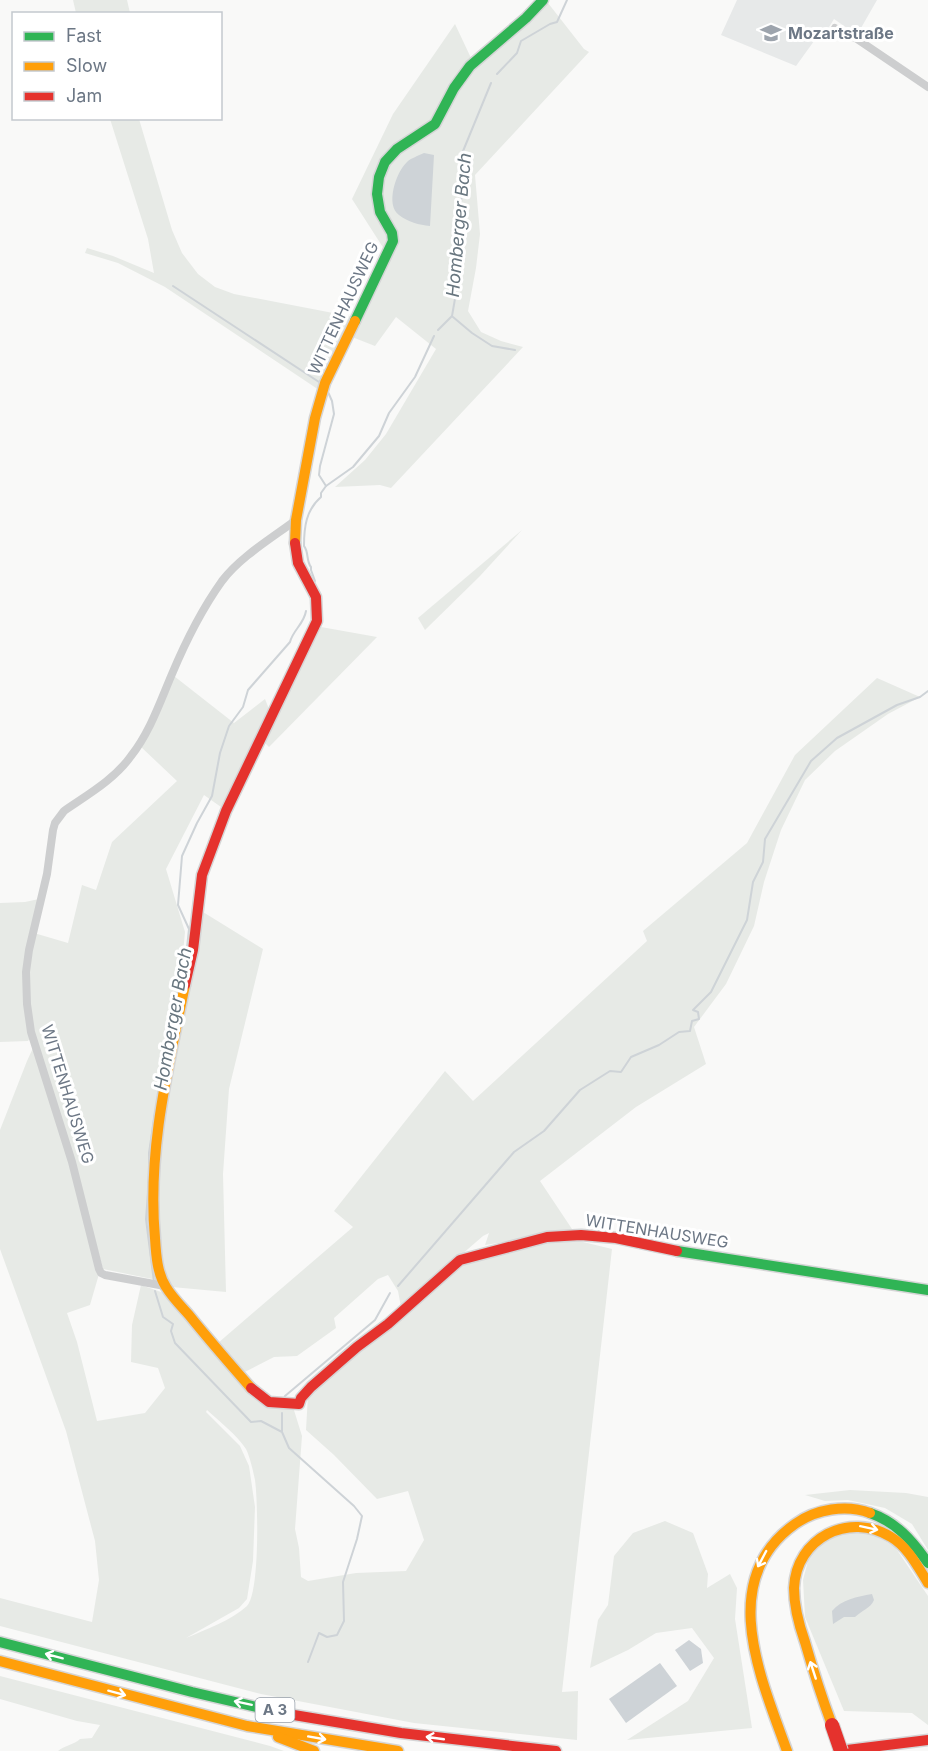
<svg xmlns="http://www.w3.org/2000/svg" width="928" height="1751" viewBox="0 0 928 1751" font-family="Inter,sans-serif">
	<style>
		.built { fill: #e7e9e9 }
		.green { fill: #e7eae6; fill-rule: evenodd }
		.water { fill: #ced3d7 }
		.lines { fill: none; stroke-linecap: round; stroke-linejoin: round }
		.stream { stroke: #ced3d7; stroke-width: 2 }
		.fast-casing { stroke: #d5d5d6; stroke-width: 13 }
		.slow-casing { stroke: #d5d5d6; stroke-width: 13 }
		.jam-casing { stroke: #d5d5d6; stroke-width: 13 }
		.street { stroke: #cdcecf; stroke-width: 8 }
		.fast { stroke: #30b455; stroke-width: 10 }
		.slow { stroke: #ff9f0a; stroke-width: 10 }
		.jam { stroke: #e5322d; stroke-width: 10 }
		.jam-bridge-casing { stroke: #d5d5d5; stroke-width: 16; stroke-linecap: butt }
		.jam-bridge { stroke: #e5322d; stroke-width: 14 }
		.oneway { stroke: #fff }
		.labels { text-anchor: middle; stroke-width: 6; stroke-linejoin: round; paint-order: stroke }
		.shield { fill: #fff; stroke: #98a0aa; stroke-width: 1.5 }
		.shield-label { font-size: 15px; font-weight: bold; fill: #6c7785 }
		.poi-label { font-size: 16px; font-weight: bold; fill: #6c7785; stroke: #fff; text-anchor: start }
		.street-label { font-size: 16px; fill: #6c7785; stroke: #fff }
		.water-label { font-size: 18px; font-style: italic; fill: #68767f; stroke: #fff }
	</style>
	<rect width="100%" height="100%" fill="#f9f9f8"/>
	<polygon class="built" points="737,0 877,0 857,35 834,19 826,32 822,30 796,66 721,35"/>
	<g class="green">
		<polygon points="73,0 127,0 130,13 76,13"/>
		<polygon points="548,3 584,49 589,52 475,175 480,234 476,268 468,311 481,332 501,341 523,347 391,488 380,485 335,487 365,460 386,434 436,349 396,317 375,346 352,337 384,249 352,199 393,114 455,24 471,58 527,24"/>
		<polygon points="110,119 139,119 172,230 182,253 198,274 215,287 234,294 354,317 319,390 165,287 118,263 85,253 87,248 113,256 154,273 148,239"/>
		<polygon points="522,530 480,576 425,630 418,618"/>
		<polygon points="321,627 377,637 269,747 265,743 292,683"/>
		<path d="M174,676L234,723L265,699L269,709C255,743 240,775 221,807L204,795L166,869L185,932L177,1015L157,1115V1280L103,1269L73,1159L32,1030L28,966L34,933L68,943L82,885L96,890L112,842L177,781L140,746Z"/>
		<polygon points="877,678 920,697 888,714 835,751 805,780 781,830 764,882 754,926 726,984 694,1027 706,1064 636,1107 540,1181 574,1232 485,1245 489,1233 483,1236 401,1307 398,1291 388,1275 378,1279 334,1318 336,1328 297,1356 274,1357 243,1373 218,1343 353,1227 334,1211 445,1071 473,1101 647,941 643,931 747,843 795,755"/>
		<polygon points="39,899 29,946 30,1038 28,1041 0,1042 0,903 25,902"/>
		<polygon points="203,912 263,949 229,1089 223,1174 226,1292 172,1287 162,1272 156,1218 162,1116"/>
		<path d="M33,1048L66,1151L99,1274L90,1305L67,1313L77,1342L97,1421L145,1413L165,1388L158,1368L131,1362L132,1325L141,1285L164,1293L250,1394L269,1406L293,1407L302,1436L295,1529L299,1548L301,1577L308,1581L356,1573L406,1571L424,1540L408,1491L377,1499L334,1455L306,1430L308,1395L472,1253L561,1240L579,1241L612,1249L562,1692L578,1691L577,1740L414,1723L261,1694L0,1626V1598L92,1622L99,1580L95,1541L66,1431L0,1249V1130L27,1061ZM207,1410C220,1422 236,1434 246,1449C250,1457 253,1471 255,1480C258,1501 260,1592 247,1606C232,1620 205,1630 186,1638L239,1608L247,1599L253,1561L255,1507L249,1466L240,1446L206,1412Z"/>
		<polygon points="850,1490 906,1493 928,1497 928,1550 912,1524 885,1508 848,1500 825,1501 805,1495"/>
		<polygon points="665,1521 693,1533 708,1574 707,1588 730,1574 737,1588 735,1619 752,1728 627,1740 688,1701 714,1658 692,1628 656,1633 628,1650 590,1668 598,1620 608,1605 614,1556 633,1533"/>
		<polygon points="858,1532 875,1535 895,1547 928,1596 928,1725 912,1713 844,1711 805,1617 803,1580 809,1557 825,1540 840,1533"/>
		<path d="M0,1676L270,1746L284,1751H58C65,1745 74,1745 80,1739L92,1738L100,1725L77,1721L0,1699Z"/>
	</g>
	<g class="water">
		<path d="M424,153L434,155L430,226C419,225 408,222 399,215C385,205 396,172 407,162C411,158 418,156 424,153Z"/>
		<path d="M872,1594L874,1600C871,1608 861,1611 855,1617H844L833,1624L832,1611C842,1599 857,1597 872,1594Z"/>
		<polygon points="689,1640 701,1649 703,1663 690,1671 675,1650"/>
		<polygon points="660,1663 677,1686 626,1723 609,1699"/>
	</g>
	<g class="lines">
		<g class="stream">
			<polyline points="497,74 517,53 521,41 550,24 557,22 567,0"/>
			<polyline points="173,286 319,382"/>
			<polyline points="453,317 472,333 492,346 515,350"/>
			<polyline points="438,330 452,316 456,293 454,277 459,267 458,260 461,202 465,168 461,156 491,83"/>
			<polyline points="326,486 319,475 320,466 334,414 332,401 328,392"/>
			<path d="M315,581L311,570V567C306,561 309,552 304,546C304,527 306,510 321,497V493L326,486L353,467L379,436L389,413L415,377L434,336"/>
			<path d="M177,1001L186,957L189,929L178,905L182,856L197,823L212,796L220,753L229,726L243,707L248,690L290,642C293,630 304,624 306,611"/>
			<polyline points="149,1163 149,1153 155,1113"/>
			<polyline points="148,1193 146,1219 154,1282"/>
			<polyline points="398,1286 514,1152 544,1131 580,1090 610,1071 621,1072 631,1057 659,1045 679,1032 690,1031 692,1021 699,1019 698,1012 693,1010 711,992 747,920 753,882 763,862 765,839 811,761 837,738 897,705 920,697 928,691"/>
			<polyline points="155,1291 163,1317 173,1324 171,1331 175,1343 251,1422 261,1421 282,1432 289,1448 354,1506 362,1516 357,1539 343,1582 344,1621 337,1635 327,1637 319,1633 308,1662"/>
			<polyline points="284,1399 285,1396 375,1320 390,1293"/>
			<polyline points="282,1431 282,1413"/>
		</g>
		<defs>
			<g id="fast">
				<polyline points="355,321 393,241 392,233 380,212 377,194 379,177 385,162 397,149 435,124 454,88 470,66 526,18 543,0"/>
				<polyline points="677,1251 928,1290"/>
				<path d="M870,1513C896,1522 912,1540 928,1563"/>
				<polyline points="0,1642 192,1692 282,1713"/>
			</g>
			<g id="slow">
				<polyline points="295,543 296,520 315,418 325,383 355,321"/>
				<path d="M185,985C168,1068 147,1152 155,1238C156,1254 157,1273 166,1287C172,1297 181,1306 189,1315C209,1340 230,1364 251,1388"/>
				<polyline points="0,1661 247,1726 398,1751"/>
				<path d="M832,1725C822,1698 813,1670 805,1642C799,1625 794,1607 794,1588C796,1538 849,1511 891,1537C908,1547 918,1567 928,1583"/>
				<polyline points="278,1737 314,1751"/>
				<path d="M787,1751C761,1678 716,1580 795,1524C816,1509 846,1504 870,1513"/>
			</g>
			<g id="jam">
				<polyline points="185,985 193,950 202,875 226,811 317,621 316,597 298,563 295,543"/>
				<polyline points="251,1388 269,1402 299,1404 301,1398 311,1387 357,1347 388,1324 460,1260 547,1237 581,1235 616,1238 677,1251"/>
				<polyline points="282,1713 401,1733 556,1751"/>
				<polyline points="839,1751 928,1740"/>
			</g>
		</defs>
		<use href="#fast" class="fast-casing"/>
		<use href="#slow" class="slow-casing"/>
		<use href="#jam" class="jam-casing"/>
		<g class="street">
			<polyline points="835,28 857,39 928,87"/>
			<path d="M165,1286L105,1275L101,1273L99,1269L72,1162L31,1032L27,1004L26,972L29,950L47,874L53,830L55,823L64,811C87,795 114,780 131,756C150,732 160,702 172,674C185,643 202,609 222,581C240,557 272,538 296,520"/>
		</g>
		<use href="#fast" class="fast"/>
		<use href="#slow" class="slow"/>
		<use href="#jam" class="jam"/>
		<defs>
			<polyline id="jam-bridge" points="832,1725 841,1751"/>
		</defs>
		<use href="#jam-bridge" class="jam-bridge-casing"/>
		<use href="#jam-bridge" class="jam-bridge"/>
	</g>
	<defs><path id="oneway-shaft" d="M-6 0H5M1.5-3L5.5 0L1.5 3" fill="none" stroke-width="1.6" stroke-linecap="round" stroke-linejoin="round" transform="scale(1.5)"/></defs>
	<g class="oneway">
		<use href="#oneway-shaft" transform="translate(869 1528) rotate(12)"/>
		<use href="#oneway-shaft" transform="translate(762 1559) rotate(118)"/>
		<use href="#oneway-shaft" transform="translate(54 1656) rotate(-165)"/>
		<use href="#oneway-shaft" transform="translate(813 1670) rotate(-108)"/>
		<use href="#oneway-shaft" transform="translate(117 1693) rotate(15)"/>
		<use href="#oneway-shaft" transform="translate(243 1703) rotate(-168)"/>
		<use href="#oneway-shaft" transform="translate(317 1738) rotate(10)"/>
		<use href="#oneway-shaft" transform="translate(435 1738) rotate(-172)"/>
	</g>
	<defs>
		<symbol id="school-bare" viewBox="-9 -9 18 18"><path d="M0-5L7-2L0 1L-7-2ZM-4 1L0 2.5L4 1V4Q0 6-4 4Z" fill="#9da4ad" stroke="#fff" stroke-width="2.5" paint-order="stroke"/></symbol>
	</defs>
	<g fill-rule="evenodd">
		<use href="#school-bare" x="756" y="18" width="30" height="30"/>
	</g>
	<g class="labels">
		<rect class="shield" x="255.5" y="1698" width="39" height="24" rx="4.5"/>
		<g class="shield-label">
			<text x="275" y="1715">A 3</text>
		</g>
		<g class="poi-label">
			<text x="788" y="39">Mozartstraße</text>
		</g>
		<g class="street-label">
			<text transform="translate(343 308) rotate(-65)" y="6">WITTENHAUSWEG</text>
			<text transform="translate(68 1094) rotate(73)" y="6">WITTENHAUSWEG</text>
			<text transform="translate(657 1231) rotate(9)" y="6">WITTENHAUSWEG</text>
		</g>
		<g class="water-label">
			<text transform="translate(459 225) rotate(-85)" y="6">Homberger Bach</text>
			<text transform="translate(173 1019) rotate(-80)" y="6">Homberger Bach</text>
		</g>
	</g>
	<rect x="12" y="12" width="210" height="108" fill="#ffffff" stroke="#c4c9ce" stroke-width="1.5"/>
	<rect x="24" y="32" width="30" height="9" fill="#30b455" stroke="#c4c9ce" stroke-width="1.5"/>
	<text x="66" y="42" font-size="18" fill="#6c7785">Fast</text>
	<rect x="24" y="62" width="30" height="9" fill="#ff9f0a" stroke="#c4c9ce" stroke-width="1.5"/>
	<text x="66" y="72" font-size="18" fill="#6c7785">Slow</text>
	<rect x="24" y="92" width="30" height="9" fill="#e5322d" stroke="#c4c9ce" stroke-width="1.5"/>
	<text x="66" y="102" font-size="18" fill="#6c7785">Jam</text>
</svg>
